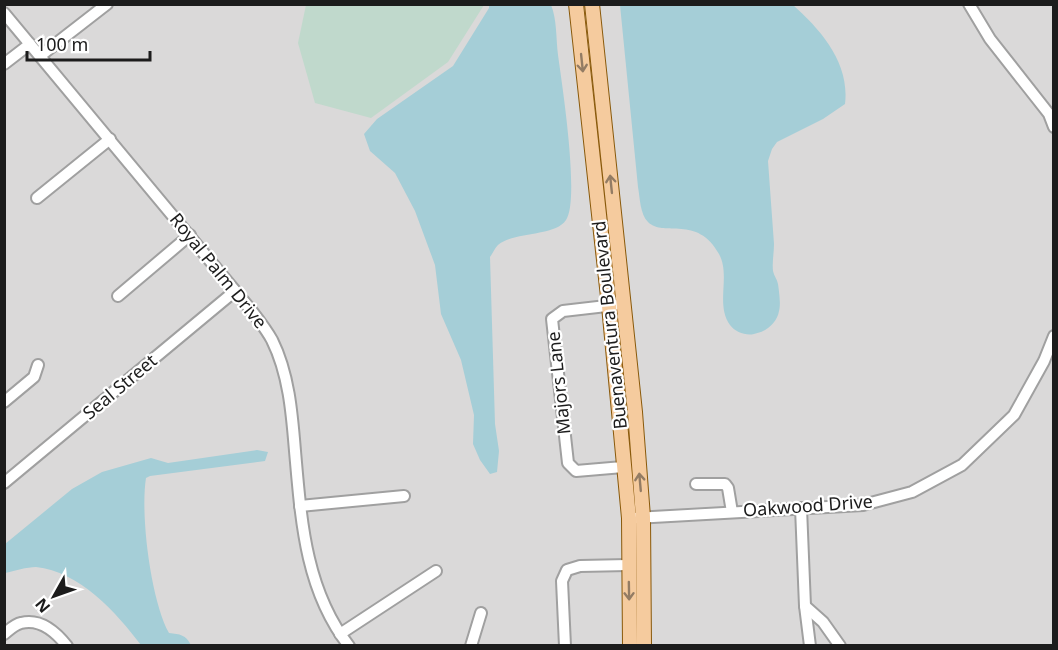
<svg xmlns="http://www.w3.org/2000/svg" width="1058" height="650" viewBox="0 0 1058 650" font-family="'Noto Sans',sans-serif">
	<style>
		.residential { fill: #dad9d9 }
		.wetland { fill: #c0d9cc }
		.water { fill: #a5ced7 }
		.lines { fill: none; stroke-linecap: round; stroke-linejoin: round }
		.minor-casing { stroke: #a0a0a0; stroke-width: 14 }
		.major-casing { stroke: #89590a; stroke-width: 16 }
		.minor { stroke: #fff; stroke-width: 10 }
		.major { stroke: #f5cb9e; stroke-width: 14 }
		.oneway { stroke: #937c64 }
		.labels { text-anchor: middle; stroke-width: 4.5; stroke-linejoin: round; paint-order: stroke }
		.street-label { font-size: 18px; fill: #1c1c1c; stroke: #fff }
	</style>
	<rect width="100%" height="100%" fill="#ece8e2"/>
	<rect class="residential" x="5" y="5" width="1048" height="640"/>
	<polygon class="wetland" points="306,5 484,4 484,5 448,62 371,118 315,103 298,43"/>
	<g class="water">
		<path d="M551,5C557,19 556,39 558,55C562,84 580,200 566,220C555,237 514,231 498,245C495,248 493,253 490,257L495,424L499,451L497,472L490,474L480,460L473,444L474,415L461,360L441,314L435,265L415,211L395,173L370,151L364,134L377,119L453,66L489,8V5Z"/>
		<path d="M620,5H793C821,30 850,63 845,104L823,119L777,142L772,149L768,161C770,189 772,216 774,244C774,253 772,262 773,271C774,276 777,279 778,284C779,291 781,304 779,311C777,323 766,332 754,334C746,336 735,332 730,325C715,304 731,276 719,254C697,214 664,238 648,222C640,214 640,198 638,187Z"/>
		<path d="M257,450L268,452L265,461L150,476L146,478C140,515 151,601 169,633C180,634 186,635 191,645H141C117,613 79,571 36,567C27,567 14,571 5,573V544L72,489L102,472L151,458L168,463Z"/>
	</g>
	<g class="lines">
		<defs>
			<g id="minor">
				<polyline points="969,4 990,39 1049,114 1054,127"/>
				<path d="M4,13L251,310C258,319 266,329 272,340C289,374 292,414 295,451C301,519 305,590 349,646"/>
				<polyline points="40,56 107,4"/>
				<polyline points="4,64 30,44"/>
				<polyline points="37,198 110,139"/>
				<polyline points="118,296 190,235"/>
				<polyline points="615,305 563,311 552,319 568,463 576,471 623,467"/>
				<polyline points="4,402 34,377 38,365"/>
				<polyline points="4,483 235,291"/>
				<polyline points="696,484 725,484 728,488 732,512"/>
				<polyline points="300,506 404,496"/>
				<polyline points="801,508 805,606 810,646"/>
				<polyline points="635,518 863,505 912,492 962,465 1014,415 1044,361 1054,336"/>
				<polyline points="805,606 823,622 840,646"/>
				<path d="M4,634C9,630 15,624 21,623C40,618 56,632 67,646"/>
				<polyline points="340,634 436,571"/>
				<polyline points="471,646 481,613"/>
				<polyline points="565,646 562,581 567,570 580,566 628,565"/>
			</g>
			<g id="major">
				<polyline points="576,4 609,306 629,518 630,646"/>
				<polyline points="592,4 635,412 643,517 644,646"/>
			</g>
		</defs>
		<use href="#minor" class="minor-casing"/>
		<use href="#major" class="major-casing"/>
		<use href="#minor" class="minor"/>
		<use href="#major" class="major"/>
	</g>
	<defs><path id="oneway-shaft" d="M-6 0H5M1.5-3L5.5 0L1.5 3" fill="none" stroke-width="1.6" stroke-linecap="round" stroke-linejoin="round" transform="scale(1.5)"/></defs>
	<g class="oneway">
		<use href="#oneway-shaft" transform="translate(582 63) rotate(84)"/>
		<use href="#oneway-shaft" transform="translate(611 184) rotate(-96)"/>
		<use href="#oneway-shaft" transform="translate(640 482) rotate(-95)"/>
		<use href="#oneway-shaft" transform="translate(629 591) rotate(89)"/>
	</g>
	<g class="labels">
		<g class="street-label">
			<text transform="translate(218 271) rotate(51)" y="6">Royal Palm Drive</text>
			<text transform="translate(610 325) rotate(-96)" y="6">Buenaventura Boulevard</text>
			<text transform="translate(559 383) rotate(-96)" y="6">Majors Lane</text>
			<text transform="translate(120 387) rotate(-40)" y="6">Seal Street</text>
			<text transform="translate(808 506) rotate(-4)" y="6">Oakwood Drive</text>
		</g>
	</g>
	<rect width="1058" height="650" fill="none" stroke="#1c1c1c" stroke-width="12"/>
	<g transform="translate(54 596) rotate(230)" stroke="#ffffff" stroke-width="4.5" paint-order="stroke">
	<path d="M0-4.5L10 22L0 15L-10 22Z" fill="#1c1c1c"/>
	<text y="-9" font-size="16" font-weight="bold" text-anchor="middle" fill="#1c1c1c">N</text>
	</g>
	<path d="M27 51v9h123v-9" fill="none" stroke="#1c1c1c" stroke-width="3"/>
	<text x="36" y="51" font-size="18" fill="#1c1c1c" stroke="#ffffff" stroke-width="4.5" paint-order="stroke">100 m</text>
</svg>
